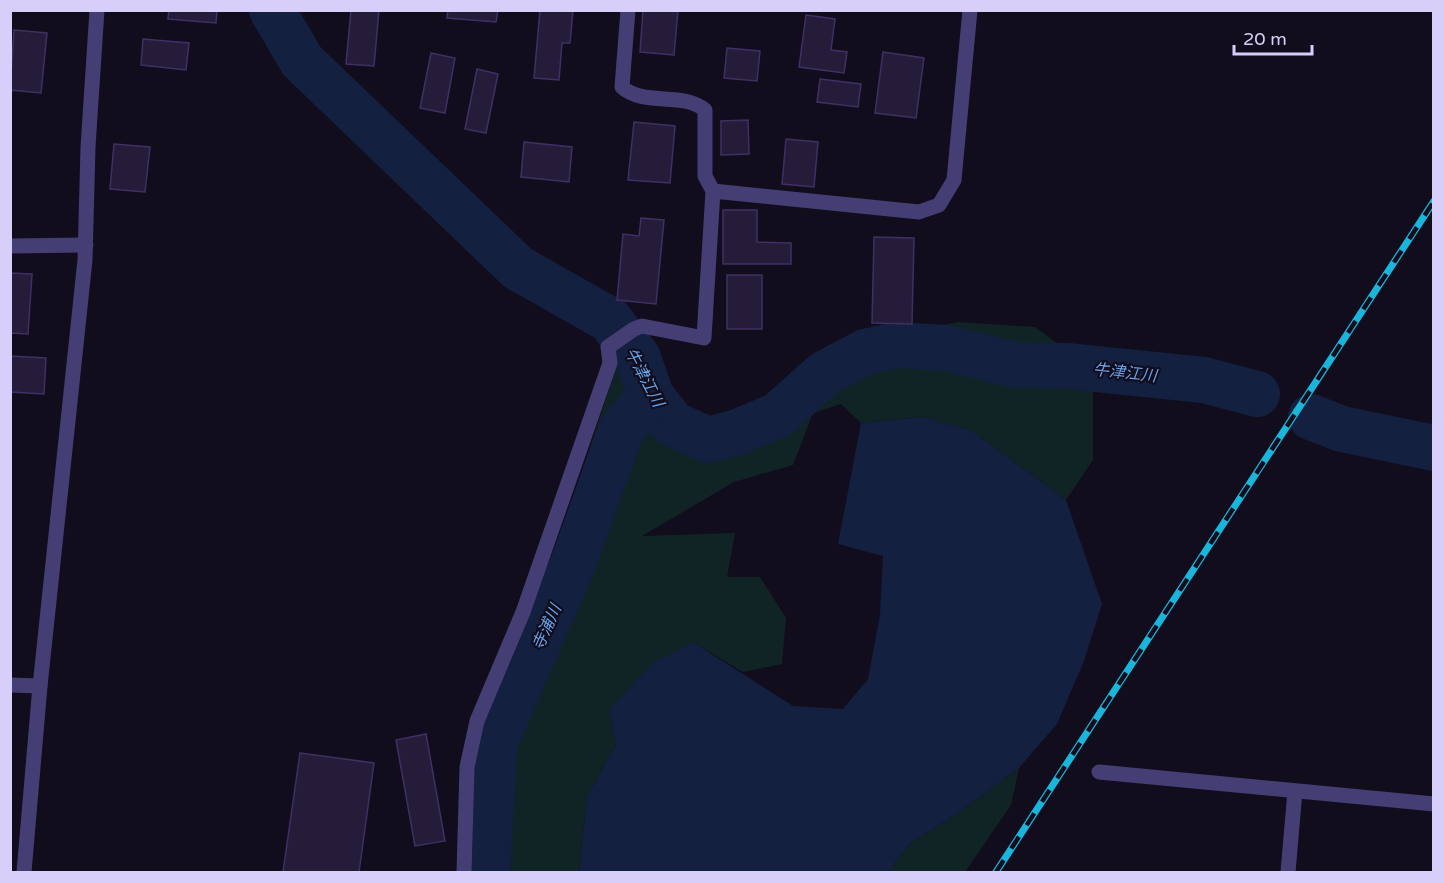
<svg xmlns="http://www.w3.org/2000/svg" width="1444" height="883" viewBox="0 0 1444 883" font-family="'Varela Round','Noto Sans JP',sans-serif">
	<style>
		.green { fill: #112425 }
		.water { fill: #13203f }
		.lines { fill: none; stroke-linecap: round; stroke-linejoin: round }
		.river { stroke: #13203f; stroke-width: 46 }
		.building { fill: #251c3a; stroke: #3f3064; stroke-width: 1.5 }
		.street { stroke: #453e75; stroke-width: 15 }
		.rail-casing { stroke: #19b5da; stroke-width: 7 }
		.rail { stroke: #110d1c; stroke-width: 4.5; stroke-dasharray: 14; stroke-linecap: butt }
		.labels { text-anchor: middle; stroke-width: 4.5; stroke-linejoin: round; paint-order: stroke }
		.water-label { font-size: 16px; font-style: italic; fill: #68a4ed; stroke: #110d1c }
	</style>
	<rect width="100%" height="100%" fill="#110d1c"/>
	<g class="green">
		<polygon points="957,322 1035,327 1058,344 1093,393 1093,460 1066,500 972,431 923,417 861,423 841,404 813,413 793,465 734,482 642,536 735,533 727,577 760,577 786,618 782,664 743,672 693,642 609,710 616,744 587,797 579,872 472,872 472,814 483,733 524,648 617,365 631,347 658,357 674,403 718,422 795,388 846,349"/>
		<polygon points="1019,768 1011,805 965,872 888,872 909,844 955,815"/>
	</g>
	<polygon class="water" points="923,417 972,431 1066,500 1102,604 1084,661 1057,724 1019,768 955,815 909,844 888,872 579,872 587,797 616,744 609,710 652,663 693,642 793,706 843,709 868,679 880,615 883,556 838,544 861,423"/>
	<g class="lines">
		<g class="river">
			<polyline points="272,10 302,61 518,268 610,320 638,358 651,396 673,424 708,440 738,432 778,415 825,373 865,352 896,345 947,348 1015,365 1067,366 1204,380 1257,394"/>
			<polyline points="1311,417 1342,429 1434,448"/>
			<polyline points="487,872 495,742 573,564 621,430 651,396"/>
		</g>
	</g>
	<g class="building">
		<polygon points="169,10 217,10 216,23 168,19"/>
		<polygon points="351,10 379,10 374,66 346,64"/>
		<polygon points="448,10 498,10 496,22 447,18"/>
		<polygon points="540,10 573,10 570,43 562,43 559,80 534,78"/>
		<polygon points="643,10 678,10 674,55 640,52"/>
		<polygon points="806,15 835,19 831,50 847,52 844,73 799,67"/>
		<polygon points="14,30 47,33 41,93 10,90"/>
		<polygon points="143,39 189,43 186,70 141,65"/>
		<polygon points="727,48 760,51 757,81 724,78"/>
		<polygon points="883,52 924,58 916,118 875,113"/>
		<polygon points="431,53 455,58 445,113 420,108"/>
		<polygon points="477,69 498,74 486,133 465,129"/>
		<polygon points="820,79 861,84 858,107 817,102"/>
		<polygon points="748,120 749,154 721,155 721,121"/>
		<polygon points="634,122 675,126 670,183 628,180"/>
		<polygon points="786,139 818,142 814,187 782,184"/>
		<polygon points="524,142 572,147 569,182 521,177"/>
		<polygon points="114,144 150,147 145,192 110,189"/>
		<polygon points="723,210 757,210 757,242 791,243 791,264 723,264"/>
		<polygon points="641,218 664,220 656,304 617,300 623,234 639,236"/>
		<polygon points="874,237 914,238 912,324 872,323"/>
		<polygon points="10,273 32,274 28,334 10,333"/>
		<rect x="727" y="275" width="35" height="54"/>
		<polygon points="10,356 46,358 44,394 10,392"/>
		<polygon points="426,734 445,841 415,846 396,740"/>
		<polygon points="300,753 374,763 359,872 283,872"/>
	</g>
	<g class="lines">
		<g class="street">
			<polyline points="713,191 919,212 939,205 954,180 970,10"/>
			<polyline points="10,246 86,245"/>
			<polyline points="10,685 40,686"/>
			<polyline points="1099,772 1434,804"/>
			<polyline points="24,872 40,686 85,260 88,147 97,10"/>
			<path d="M464,872L467,767L477,721L523,612L610,363L608,347L634,329L642,326L704,338L713,191L705,176V110C682,91 644,107 622,87L628,10"/>
			<polyline points="1288,872 1295,791"/>
		</g>
		<defs>
			<polyline id="rail" points="996,872 1434,201"/>
		</defs>
		<use href="#rail" class="rail-casing"/>
		<use href="#rail" class="rail"/>
	</g>
	<g class="labels">
		<g class="water-label">
			<text transform="translate(1125 372) rotate(6)" y="6">牛津江川</text>
			<text transform="translate(645 377) rotate(62)" y="6">牛津江川</text>
			<text transform="translate(546 627) rotate(-66)" y="6">寺浦川</text>
		</g>
	</g>
	<rect width="1444" height="883" fill="none" stroke="#d7cef9" stroke-width="24"/>
	<path d="M1234 45v9h78v-9" fill="none" stroke="#d7cef9" stroke-width="3"/>
	<text x="1243" y="45" font-size="18" fill="#d7cef9" stroke="#110d1c" stroke-width="4.5" paint-order="stroke">20 m</text>
</svg>
